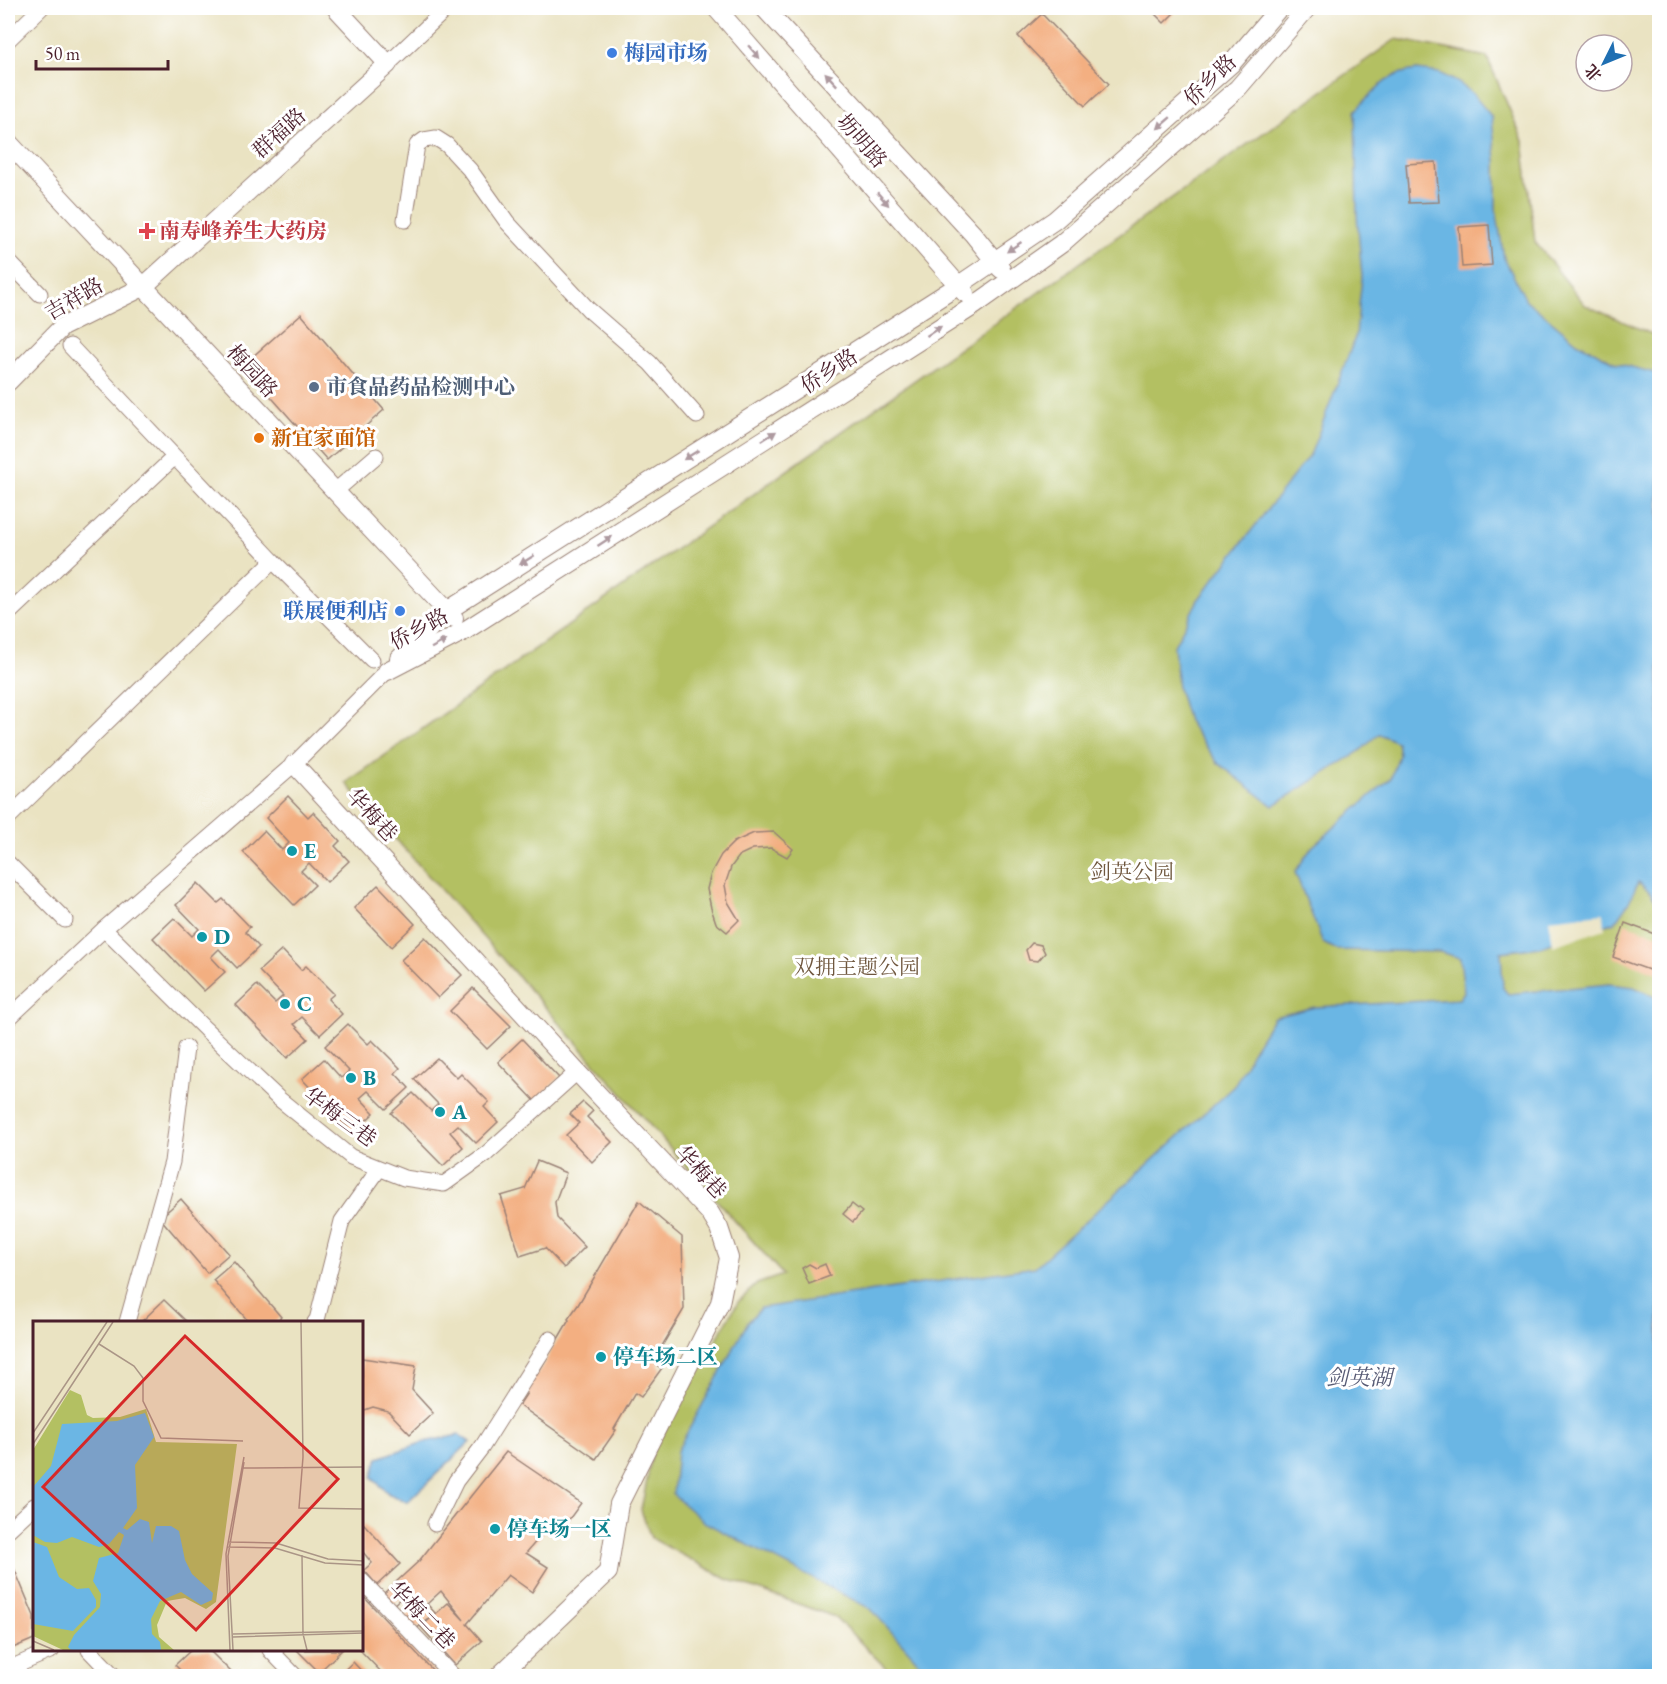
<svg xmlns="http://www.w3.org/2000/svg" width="1667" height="1684" viewBox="0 0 1667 1684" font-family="'EB Garamond','Noto Serif SC',serif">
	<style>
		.green { fill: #b3c062; stroke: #7e7046; stroke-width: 1.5 }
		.water { fill: #6bb6e4; stroke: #5a6a88; stroke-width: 1.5 }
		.pier { fill: #eae3c2 }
		.building { fill: #f3af81 }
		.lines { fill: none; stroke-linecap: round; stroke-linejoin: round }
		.minor-casing { stroke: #9a8176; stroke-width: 17 }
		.tertiary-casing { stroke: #9a8176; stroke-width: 20 }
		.minor { stroke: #fff; stroke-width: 15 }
		.tertiary { stroke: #fff; stroke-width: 18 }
		.oneway { fill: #ae9aa0 }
		.shop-dot { fill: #3f7fe0; stroke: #fff; stroke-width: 2 }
		.health-dot { fill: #e0444e; stroke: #fff; stroke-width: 2 }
		.service-dot { fill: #5c6f8a; stroke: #fff; stroke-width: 2 }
		.food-dot { fill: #e8710a; stroke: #fff; stroke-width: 2 }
		.culture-dot { fill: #0f9aa8; stroke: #fff; stroke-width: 2 }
		.labels { text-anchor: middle; stroke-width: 6; stroke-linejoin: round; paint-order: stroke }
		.shop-label { font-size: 21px; font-weight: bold; fill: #366cbe; stroke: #fff; text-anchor: start }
		.street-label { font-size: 21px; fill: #4a1f2b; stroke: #fff }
		.health-label { font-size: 21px; font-weight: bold; fill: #be3a42; stroke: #fff; text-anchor: start }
		.service-label { font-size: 21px; font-weight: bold; fill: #4e5e75; stroke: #fff; text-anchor: start }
		.food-label { font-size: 21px; font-weight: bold; fill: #c56008; stroke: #fff; text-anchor: start }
		.culture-label { font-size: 21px; font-weight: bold; fill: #0d838f; stroke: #fff; text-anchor: start }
		.park-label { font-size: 21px; fill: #6f573e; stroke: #fff }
		.water-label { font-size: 22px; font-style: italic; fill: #575b75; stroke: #fff }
		.inset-road { fill: none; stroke: #aa9586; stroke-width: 1.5 }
		.view { fill: #d62828; fill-opacity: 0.15; stroke: #d62828; stroke-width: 3 }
		.inset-edge { fill: none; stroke: #4a1f2b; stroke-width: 3 }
	</style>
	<rect width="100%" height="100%" fill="#fff"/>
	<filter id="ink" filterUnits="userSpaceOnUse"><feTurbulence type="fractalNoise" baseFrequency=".0167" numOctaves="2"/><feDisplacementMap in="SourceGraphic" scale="12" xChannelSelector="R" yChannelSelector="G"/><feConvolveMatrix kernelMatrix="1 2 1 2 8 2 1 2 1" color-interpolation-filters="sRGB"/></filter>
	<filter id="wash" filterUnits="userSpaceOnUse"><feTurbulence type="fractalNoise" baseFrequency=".008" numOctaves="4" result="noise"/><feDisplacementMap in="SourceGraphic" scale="24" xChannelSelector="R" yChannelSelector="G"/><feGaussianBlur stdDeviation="1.35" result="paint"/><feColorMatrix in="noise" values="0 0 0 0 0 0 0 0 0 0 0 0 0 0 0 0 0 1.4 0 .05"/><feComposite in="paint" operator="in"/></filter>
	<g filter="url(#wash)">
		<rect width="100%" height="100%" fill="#eae3c2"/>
		<polygon class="green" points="1396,39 1487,57 1523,141 1535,242 1585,305 1656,336 1659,336 1659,1676 894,1676 835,1617 727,1579 651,1538 641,1510 653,1450 738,1302 757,1284 783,1275 346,783"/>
		<g class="water">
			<path d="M1417,70L1439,73L1457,82L1471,92L1492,117L1496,160V209L1504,258L1526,300L1577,342L1616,363L1659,374V906L1650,892L1638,882L1629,902L1615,922L1540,947L1501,952L1503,988L1508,994L1609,984L1634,987L1659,999V1676H931L871,1609L704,1522L673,1495L677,1451L748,1322L761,1308L1035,1267L1234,1086L1252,1052L1274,1017L1315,1007L1459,999L1464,992L1460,958L1440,952L1336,950L1323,943L1295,872L1312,847L1391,778L1399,755L1397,742L1379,734L1360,751L1273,806L1217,762L1188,721L1178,688L1174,646L1198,600L1311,453L1356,335L1362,277L1357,215L1355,111C1374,91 1388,72 1417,70Z"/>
			<polygon points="459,1435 470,1442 407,1502 389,1494 372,1477 378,1458 424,1442"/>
		</g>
		<polygon class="pier" points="1603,913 1605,929 1553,946 1549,919"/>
		<g id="blocks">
			<g class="building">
				<polygon points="1149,8 1179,8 1164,23"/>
				<polygon points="1042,14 1109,84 1085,106 1018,36"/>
				<polygon points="1436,162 1439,202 1409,203 1406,164"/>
				<polygon points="1489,225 1492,265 1462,267 1459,227"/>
				<polygon points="301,314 384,410 327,460 243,365"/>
				<polygon points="288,796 308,817 313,812 340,841 335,846 349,861 327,882 309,863 301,871 315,885 294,905 243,852 264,831 282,850 289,843 266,818"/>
				<polygon points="774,832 793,849 787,857 771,848 753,849 740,855 731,867 725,885 728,902 739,920 727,932 716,923 711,908 707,889 711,873 721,855 734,842 754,833"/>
				<polygon points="198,883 218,903 223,899 250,927 245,932 259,947 237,968 219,949 211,957 225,972 204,991 153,938 174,918 192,936 199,929 176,905"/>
				<polygon points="378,885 415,924 391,947 354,908"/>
				<polygon points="1625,923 1660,936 1660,974 1613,957"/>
				<polygon points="425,937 462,975 438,998 401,960"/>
				<polygon points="1032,943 1041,945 1045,953 1038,961 1029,960 1026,950"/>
				<polygon points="282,950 301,970 306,966 334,994 328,999 342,1014 320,1035 302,1017 294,1024 308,1039 287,1058 236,1005 257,985 275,1003 283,996 259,971"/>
				<polygon points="473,988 511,1026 487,1049 450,1011"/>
				<polygon points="348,1024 368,1044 372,1040 400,1068 395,1073 409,1088 386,1109 368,1091 360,1098 374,1113 353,1133 302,1079 324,1059 341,1078 349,1071 325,1046"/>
				<polygon points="522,1039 559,1078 535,1101 498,1062"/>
				<polygon points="437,1058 457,1078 461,1074 489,1102 484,1107 498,1122 476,1143 458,1125 450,1132 463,1147 443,1166 391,1113 413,1093 431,1111 438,1104 414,1079"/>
				<polygon points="583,1102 593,1111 587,1117 612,1142 592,1162 566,1135 579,1123 570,1114"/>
				<polygon points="537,1161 566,1173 555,1202 557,1218 585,1247 564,1268 545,1248 520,1256 501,1196 525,1189"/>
				<polygon points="181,1199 229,1254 207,1273 160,1218"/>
				<polygon points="639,1201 682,1237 684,1309 656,1356 659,1359 658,1366 662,1368 641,1397 635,1393 614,1429 616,1430 596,1459 519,1405 527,1393 523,1390 535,1374 537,1375 569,1320 568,1319 578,1305"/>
				<polygon points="852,1204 862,1212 853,1222 843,1214"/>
				<polygon points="234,1262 281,1317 275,1322 249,1322 213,1280"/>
				<polygon points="809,1264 816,1268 825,1264 830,1276 809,1284 802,1268"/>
				<polygon points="164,1300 187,1322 141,1322"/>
				<polygon points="362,1358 416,1366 412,1390 433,1413 410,1434 388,1411 373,1407 362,1411"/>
				<polygon points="506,1452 581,1503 565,1525 556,1518 526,1553 548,1567 532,1592 508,1575 467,1624 482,1641 455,1665 421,1627 448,1603 464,1620 441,1591 427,1604 435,1613 415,1630 404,1618 412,1611 401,1598 393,1605 383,1594 419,1561"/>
				<polygon points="364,1524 400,1564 377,1585 364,1570 372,1563 362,1551 362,1526"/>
				<polygon points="9,1556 34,1616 34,1639 13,1648 8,1634 8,1557"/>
				<polygon points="362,1595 438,1676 385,1676 360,1650"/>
				<polygon points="191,1650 209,1650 235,1676 186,1676 175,1665"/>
				<polygon points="297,1650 342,1650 319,1672"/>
				<polygon points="353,1662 366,1676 338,1676"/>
			</g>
		</g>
	</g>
	<g filter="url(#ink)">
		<use href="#blocks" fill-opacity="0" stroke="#9a8176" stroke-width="1.5"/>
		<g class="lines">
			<defs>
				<g id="minor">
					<polyline points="8,40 41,8"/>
					<polyline points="388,64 447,8"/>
					<polyline points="405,220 417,145 424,140 436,138 447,145 470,170 507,222 588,309 650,363 697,416"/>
					<polyline points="8,261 40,294"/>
					<polyline points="70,346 273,561 372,660"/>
					<polyline points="340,487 376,456"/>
					<polyline points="8,614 168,463"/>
					<polyline points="8,818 273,561"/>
					<polyline points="8,863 65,920"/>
					<polyline points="104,929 205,1029 278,1098 351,1157 404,1178 444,1184 486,1154 577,1072"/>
					<polyline points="8,1019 104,929 294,764 387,671"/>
					<polyline points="127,1322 172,1162 186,1048"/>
					<polyline points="315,1322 317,1320 342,1221 379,1169"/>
					<polyline points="435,1524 456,1481 482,1447 550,1339"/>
					<polyline points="8,1530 34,1506"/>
					<polyline points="362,1581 453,1676"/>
					<polyline points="89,1650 114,1676"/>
					<polyline points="270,1650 295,1676"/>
					<polyline points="8,1669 52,1650"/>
				</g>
				<g id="tertiary">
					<polyline points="716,8 965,293"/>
					<polyline points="764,8 973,234 1001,269"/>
					<polyline points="8,142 454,618"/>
					<polyline points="8,382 62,327 143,287 388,64 336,8"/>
					<polyline points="399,659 447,611 959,285 1055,220 1232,63 1279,8"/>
					<polyline points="387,671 466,630 975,305 1061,244 1238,88 1307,8"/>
					<polyline points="294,764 577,1072 710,1213 719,1228 729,1258 720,1303 619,1504 608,1572 499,1676"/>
				</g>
			</defs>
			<use href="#minor" class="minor-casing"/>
			<use href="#tertiary" class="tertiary-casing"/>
			<use href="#minor" class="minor"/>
			<use href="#tertiary" class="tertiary"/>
		</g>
		<defs><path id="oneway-solid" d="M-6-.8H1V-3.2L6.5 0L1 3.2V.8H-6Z" transform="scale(1.5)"/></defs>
		<g class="oneway">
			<use href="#oneway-solid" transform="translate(754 52) rotate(49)"/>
			<use href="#oneway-solid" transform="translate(831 79) rotate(-133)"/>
			<use href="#oneway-solid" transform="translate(1164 123) rotate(139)"/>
			<use href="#oneway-solid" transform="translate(883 199) rotate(49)"/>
			<use href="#oneway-solid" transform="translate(1014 247) rotate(146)"/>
			<use href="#oneway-solid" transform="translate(934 331) rotate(-33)"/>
			<use href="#oneway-solid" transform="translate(769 436) rotate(-33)"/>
			<use href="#oneway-solid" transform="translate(691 455) rotate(148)"/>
			<use href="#oneway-solid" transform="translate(605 541) rotate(-33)"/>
			<use href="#oneway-solid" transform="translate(527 560) rotate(148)"/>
			<use href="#oneway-solid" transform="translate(439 644) rotate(-28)"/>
		</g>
	</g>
	<g class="shop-dot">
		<circle cx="612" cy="53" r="6"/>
		<circle cx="400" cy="611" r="6"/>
	</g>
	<path class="health-dot" d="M144 222h6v6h6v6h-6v6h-6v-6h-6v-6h6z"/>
	<circle class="service-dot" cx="314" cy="387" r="6"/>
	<circle class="food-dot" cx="259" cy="438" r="6"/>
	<g class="culture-dot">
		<circle cx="292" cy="851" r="6"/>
		<circle cx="202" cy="937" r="6"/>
		<circle cx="285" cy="1004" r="6"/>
		<circle cx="351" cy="1078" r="6"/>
		<circle cx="440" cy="1112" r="6"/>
		<circle cx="601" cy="1357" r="6"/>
		<circle cx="495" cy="1529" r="6"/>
	</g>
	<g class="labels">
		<g class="shop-label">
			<text x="624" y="60">梅园市场</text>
			<text x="388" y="618" text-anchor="end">联展便利店</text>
		</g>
		<g class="street-label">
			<text transform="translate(1210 80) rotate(-44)" y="7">侨乡路</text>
			<text transform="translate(279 133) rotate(-42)" y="7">群福路</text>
			<text transform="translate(862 141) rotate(49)" y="7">坜明路</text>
			<text transform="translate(74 299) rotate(-30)" y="7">吉祥路</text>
			<text transform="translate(252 371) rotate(47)" y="7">梅园路</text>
			<text transform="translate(829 371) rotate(-33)" y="7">侨乡路</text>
			<text transform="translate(419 629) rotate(-28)" y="7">侨乡路</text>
			<text transform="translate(372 815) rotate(47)" y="7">华梅巷</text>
			<text transform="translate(340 1117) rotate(36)" y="7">华梅三巷</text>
			<text transform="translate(701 1172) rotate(47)" y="7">华梅巷</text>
			<text transform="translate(422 1615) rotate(46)" y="7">华梅二巷</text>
		</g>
		<g class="health-label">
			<text x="159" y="238">南寿峰养生大药房</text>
		</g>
		<g class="service-label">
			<text x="326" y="394">市食品药品检测中心</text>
		</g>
		<g class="food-label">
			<text x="271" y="445">新宜家面馆</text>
		</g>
		<g class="culture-label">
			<text x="304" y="858">E</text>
			<text x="214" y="944">D</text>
			<text x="297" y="1011">C</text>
			<text x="363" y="1085">B</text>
			<text x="452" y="1119">A</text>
			<text x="613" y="1364">停车场二区</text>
			<text x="507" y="1536">停车场一区</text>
		</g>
		<g class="park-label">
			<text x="1132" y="879">剑英公园</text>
			<text x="857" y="974">双拥主题公园</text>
		</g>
		<g class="water-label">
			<text x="1359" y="1385">剑英湖</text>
		</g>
	</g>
	<g transform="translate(33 1321)">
		<rect width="330" height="330" fill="#eae3c2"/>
		<path d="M37,69L48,74L54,94L60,97L87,96L113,88L123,121L204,123L183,281L173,288L152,277L134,280L124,304L126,316L141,329H30L0,315V129Z" fill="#b3c062"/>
		<path d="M112,92L121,116L102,144L104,187L90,207L94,209L107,198L116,201L119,222L123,205H138L146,210L152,239L159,253L180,272L179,279L168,284L148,271L127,280L118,298L119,313L127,321L128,329H38L35,326L41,314L67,286L68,273L60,260L66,237L85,232L91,214L86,211L76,223L66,226L39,216L24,222L12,221L0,214V166L18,145L29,103L84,100ZM0,221L14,226L26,256L44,268L56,267L63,279V286L40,310L0,303Z" fill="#6bb6e4"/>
		<path class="inset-road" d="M268,1L270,136L266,187L330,188M66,23L101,45L110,57V80L128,117L210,120M0,112L74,1M0,123L80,1M210,147L330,146M196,221L243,222L295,238L330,240M195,226L242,227L292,242L330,244M269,234L270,313L274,329M200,313L330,310M200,316L330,312M0,320L21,329M197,329L193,233L211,136M200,329L195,235L211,141"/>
		<path class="view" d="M152,15L305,158L163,309L10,166Z"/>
		<rect width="330" height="330" class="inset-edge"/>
	</g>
	<rect width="1667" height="1684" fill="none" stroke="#fff" stroke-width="30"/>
	<g transform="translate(1604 63) rotate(227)"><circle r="28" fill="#ffffff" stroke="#b7a5aa" stroke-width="1.5"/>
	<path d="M0-4.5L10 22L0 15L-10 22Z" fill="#1f6fb2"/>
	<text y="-9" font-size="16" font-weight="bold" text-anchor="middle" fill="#4a1f2b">北</text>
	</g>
	<path d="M36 60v9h132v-9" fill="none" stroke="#4a1f2b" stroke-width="3"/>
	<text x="45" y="60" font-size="18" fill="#4a1f2b" stroke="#ffffff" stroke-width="4.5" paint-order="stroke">50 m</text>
</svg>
